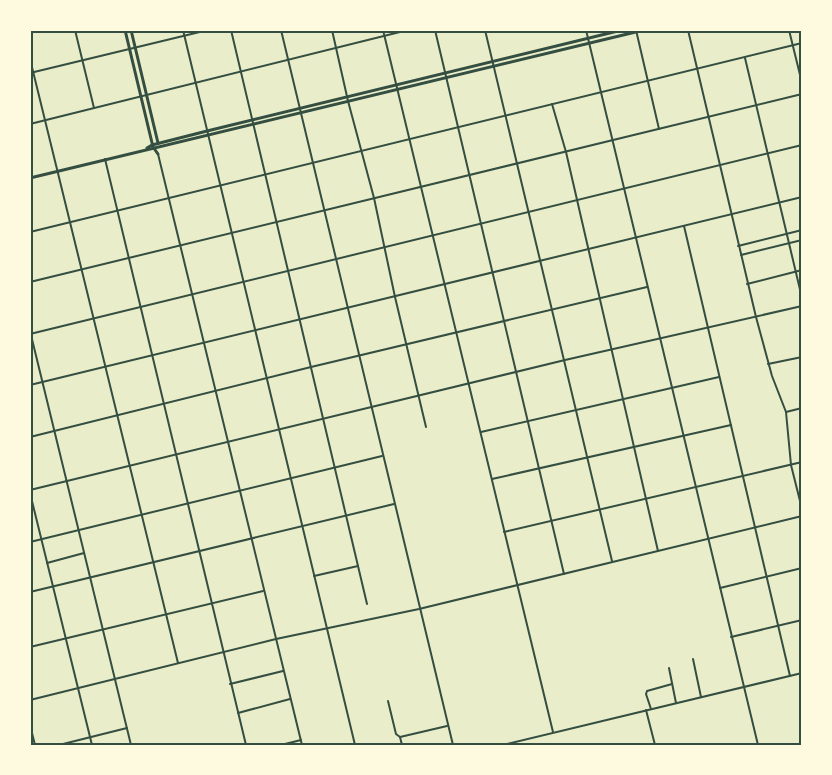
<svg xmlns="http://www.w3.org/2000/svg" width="832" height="775" viewBox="0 0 832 775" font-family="'Work Sans',sans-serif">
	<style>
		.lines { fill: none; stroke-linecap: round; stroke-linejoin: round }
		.minor { stroke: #344e41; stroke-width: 2 }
		.tertiary { stroke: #344e41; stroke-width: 2 }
		.secondary { stroke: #344e41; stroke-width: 3 }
		.neatline { fill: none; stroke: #344e41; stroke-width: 2 }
	</style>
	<rect width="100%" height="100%" fill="#e9edc9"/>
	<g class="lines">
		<g class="minor">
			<polyline points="30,30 31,30"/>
			<polyline points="75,30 94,108"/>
			<polyline points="183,30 355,745"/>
			<polyline points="231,30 367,604"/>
			<polyline points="281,30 453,745"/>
			<polyline points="332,30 348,101 374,198 395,297 426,427"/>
			<polyline points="383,30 553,732"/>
			<polyline points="435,30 564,574"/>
			<polyline points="485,30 612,561"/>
			<polyline points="586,30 758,745"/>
			<polyline points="636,30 659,129"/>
			<polyline points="688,30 756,317 772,376 786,412 791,465 802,509"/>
			<polyline points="789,30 802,83"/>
			<polyline points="745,58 802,298"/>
			<polyline points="30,59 178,663"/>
			<polyline points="30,73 208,30"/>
			<polyline points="552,104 566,152 658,551"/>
			<polyline points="30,124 408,30"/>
			<polyline points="105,159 246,745"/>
			<polyline points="684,226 790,676"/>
			<polyline points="30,232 802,43"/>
			<polyline points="738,246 802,230"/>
			<polyline points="741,255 802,240"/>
			<polyline points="30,282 802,94"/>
			<polyline points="747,284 802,270"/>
			<polyline points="30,331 131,745"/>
			<polyline points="30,334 802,145"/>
			<polyline points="768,364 802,357"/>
			<polyline points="30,385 802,197"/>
			<polyline points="786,412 802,408"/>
			<polyline points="481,432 719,377"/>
			<polyline points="30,437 311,367 647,287"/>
			<polyline points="492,479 731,425"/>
			<polyline points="30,490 565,360 802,306"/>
			<polyline points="240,491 302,745"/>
			<polyline points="30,493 92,745"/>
			<polyline points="504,532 802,462"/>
			<polyline points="30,542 382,456"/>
			<polyline points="47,563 84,553"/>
			<polyline points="314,576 358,566"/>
			<polyline points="720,588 802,568"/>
			<polyline points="30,592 394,504"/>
			<polyline points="731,637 802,620"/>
			<polyline points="30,647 263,591"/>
			<polyline points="693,659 701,697"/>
			<polyline points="669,668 676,703"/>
			<polyline points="230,684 283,671"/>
			<polyline points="30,700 276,639 419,609 802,516"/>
			<polyline points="388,701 396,734 400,737 402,745"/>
			<polyline points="651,709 646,694 647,691 672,684"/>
			<polyline points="646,710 655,745"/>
			<polyline points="238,713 290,699"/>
			<polyline points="30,725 35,745"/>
			<polyline points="400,737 447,726"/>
			<polyline points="59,745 127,728"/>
			<polyline points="281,745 301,740"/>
			<polyline points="503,745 802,673"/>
		</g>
		<polyline class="tertiary" points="158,154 240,491"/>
		<g class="secondary">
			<polyline points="125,30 153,147 158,154"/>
			<polyline points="131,30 158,143"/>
			<polyline points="147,148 152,145 207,131 622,30"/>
			<polyline points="30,178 644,30"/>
		</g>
	</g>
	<rect width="832" height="775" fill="none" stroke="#fefae0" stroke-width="63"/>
	<rect x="32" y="32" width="768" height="712" class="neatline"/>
</svg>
